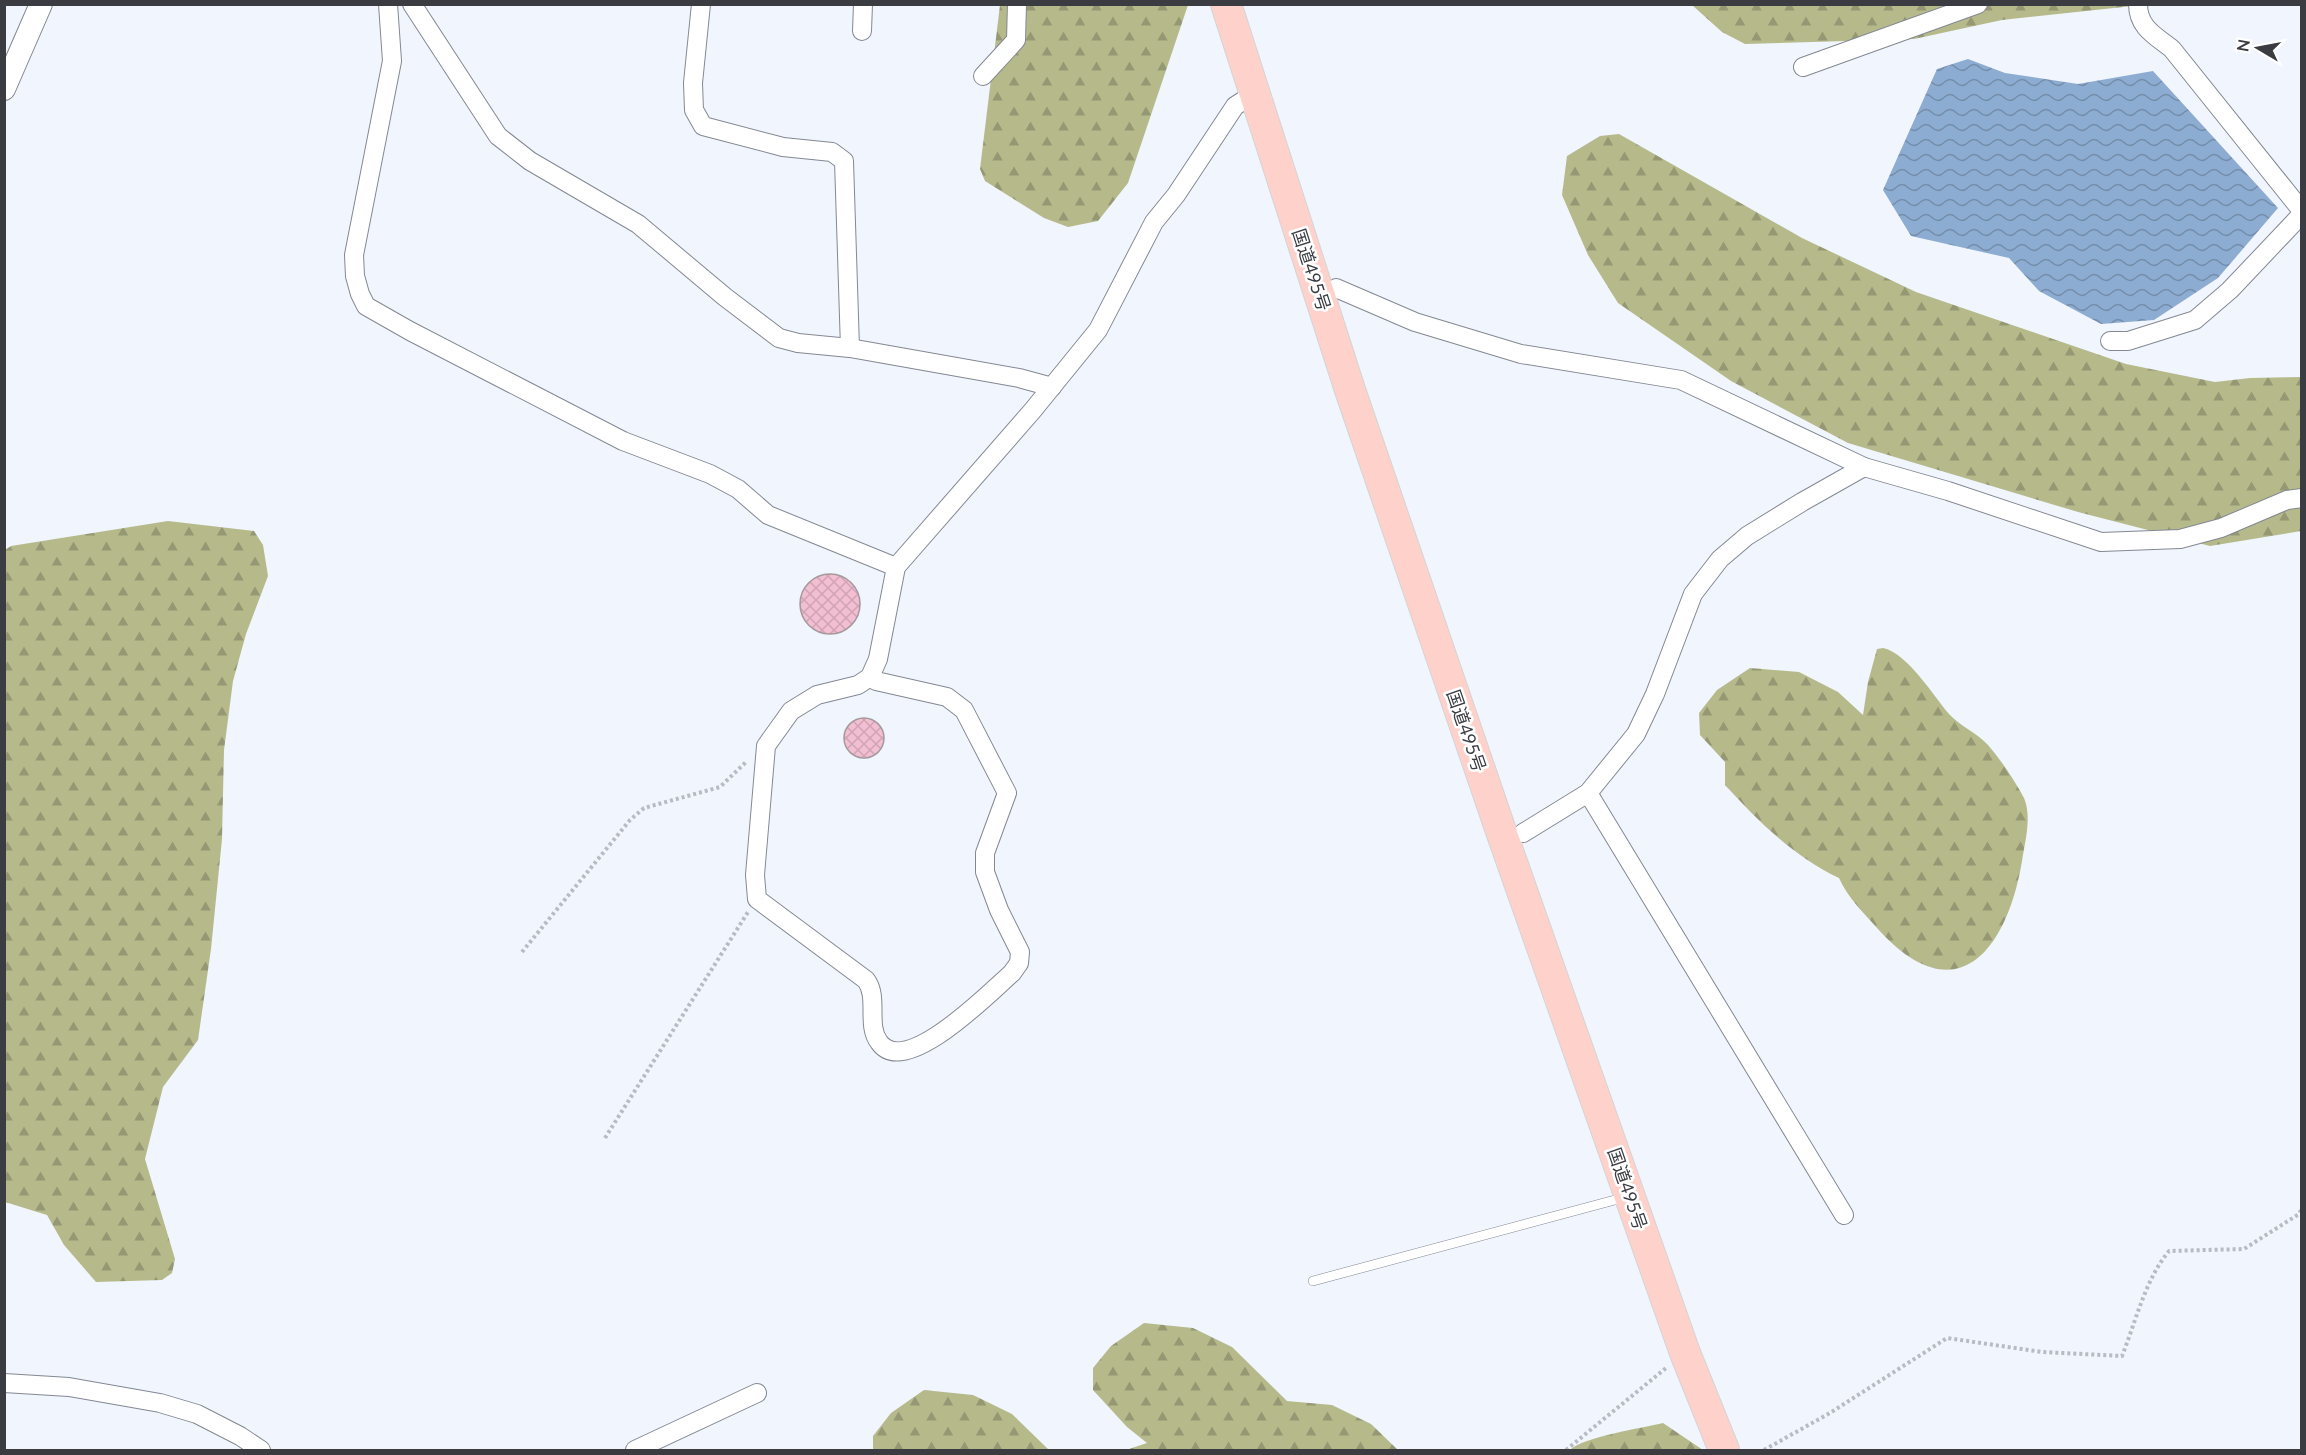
<svg xmlns="http://www.w3.org/2000/svg" width="2306" height="1455" viewBox="0 0 2306 1455" font-family="Lato,'Noto Sans JP',sans-serif">
	<style>
		.forest { fill: url(#forest-firs) }
		.water { fill: url(#water-waves) }
		.building { fill: url(#building-cross-hatch); stroke: #a5999d; stroke-width: 1.5 }
		.lines { fill: none; stroke-linecap: round; stroke-linejoin: round }
		.service-casing { stroke: #838892; stroke-width: 10 }
		.minor-casing { stroke: #838892; stroke-width: 20 }
		.tertiary-casing { stroke: #838892; stroke-width: 24 }
		.trunk-casing { stroke: #d4d4d5; stroke-width: 32 }
		.path { stroke: #b7bbc3; stroke-width: 4; stroke-dasharray: 3 3; stroke-linecap: butt }
		.service { stroke: #fff; stroke-width: 9 }
		.minor { stroke: #fff; stroke-width: 18 }
		.tertiary { stroke: #fff; stroke-width: 22 }
		.trunk { stroke: #fed2ca; stroke-width: 30 }
		.labels { text-anchor: middle; stroke-width: 5; stroke-linejoin: round; paint-order: stroke }
		.street-label { font-size: 18px; fill: #3a3c41; stroke: #fff }
	</style>
	<defs>
		<pattern id="forest-firs" width="22" height="20" patternUnits="userSpaceOnUse" patternTransform="scale(1.5)"><rect width="22" height="20" fill="#b6ba8b"/><path d="M5 1l3.5 6h-7zM16 11l3.5 6h-7z" fill="#959873"/></pattern>
		<pattern id="water-waves" width="16" height="10" patternUnits="userSpaceOnUse" patternTransform="scale(1.5)"><rect width="16" height="10" fill="#8dacd1"/><path d="M0 5q4-4 8 0t8 0" fill="none" stroke="#748dab"/></pattern>
		<pattern id="building-cross-hatch" width="8" height="8" patternUnits="userSpaceOnUse" patternTransform="scale(1.5)"><rect width="8" height="8" fill="#f2bed1"/><path d="M0 0l8 8M0 8l8-8" fill="none" stroke="#d0a4b5"/></pattern>
	</defs>
	<rect width="100%" height="100%" fill="#f0f5fe"/>
	<g class="forest">
		<polygon points="1000,5 1188,5 1128,183 1098,221 1068,227 1044,218 985,181 980,169"/>
		<polygon points="1692,5 2142,5 2002,20 1914,39 1745,44 1722,32"/>
		<polygon points="1619,134 1802,238 1916,292 2126,364 2215,382 2250,378 2301,377 2301,531 2210,546 2078,512 1848,443 1731,381 1618,303 1588,255 1562,195 1567,156 1600,136"/>
		<polygon points="168,521 254,531 263,545 268,576 246,634 233,681 224,750 222,839 211,949 198,1040 163,1087 145,1159 175,1259 172,1273 162,1280 96,1282 64,1245 47,1215 5,1202 5,550 11,546"/>
		<path d="M1883,648C1907,653 1933,695 1949,714C1960,726 1977,733 1988,745C2001,760 2015,781 2024,798C2032,817 2025,841 2022,861C2007,951 1956,1016 1877,928C1863,912 1848,898 1839,878C1794,857 1758,821 1725,785V762L1700,735L1699,713L1717,690L1750,668L1799,672L1838,692L1863,715L1868,682L1877,649Z"/>
		<polygon points="1144,1323 1193,1328 1232,1347 1287,1401 1332,1405 1371,1424 1398,1450 1126,1450 1147,1443 1127,1427 1093,1390 1093,1368 1111,1346"/>
		<polygon points="924,1390 973,1395 1012,1414 1049,1450 873,1450 873,1436 891,1413"/>
		<path d="M1663,1423L1703,1450H1570C1583,1437 1643,1428 1663,1423Z"/>
	</g>
	<polygon class="water" points="1968,59 2005,73 2078,84 2153,71 2278,208 2218,278 2154,320 2101,324 2039,291 2009,258 1911,236 1883,190 1937,69"/>
	<g class="building">
		<circle cx="830" cy="604" r="30"/>
		<circle cx="864" cy="738" r="20"/>
	</g>
	<g class="lines">
		<defs>
			<polyline id="service" points="1313,1281 1626,1197"/>
			<g id="minor">
				<polyline points="388,4 392,61 354,255 355,276 360,294 366,306 410,331 623,441 710,474 738,489 768,515 896,567"/>
				<polyline points="412,4 498,136 530,161 638,224 725,297 779,338 798,343 850,348 1019,378 1052,387"/>
				<polyline points="701,4 693,83 694,110 703,126 783,147 832,152 844,161 850,348"/>
				<path d="M2138,4C2138,28 2156,36 2172,49L2302,211"/>
				<polyline points="862,31 863,4"/>
				<polyline points="1803,67 1978,4"/>
				<polyline points="983,76 1016,40 1017,4"/>
				<polyline points="1336,288 1415,322 1521,354 1681,380 1864,467 1948,491 2101,542 2180,539 2221,528 2287,500 2302,498"/>
				<polyline points="2110,341 2128,341 2195,320 2230,290 2302,214"/>
				<path d="M870,677L876,681L947,697L964,710L1007,793L985,853V872L999,910L1020,952L1019,963L1012,973C991,991 905,1080 879,1042C866,1025 879,997 866,980L757,899L755,875L766,746L791,711L817,695L858,685L870,677L878,659L896,567L1033,410L1098,330L1154,222L1176,195L1235,106L1255,93"/>
				<polyline points="1588,793 1844,1215"/>
				<polyline points="1523,833 1588,793 1636,734 1655,694 1693,594 1720,559 1747,536 1802,502 1864,467"/>
				<polyline points="4,1383 69,1387 160,1403 197,1414 240,1436 261,1450"/>
				<polyline points="635,1450 757,1393"/>
			</g>
			<polyline id="tertiary" points="4,89 41,4"/>
			<polyline id="trunk" points="1226,4 1350,390 1502,834 1685,1353 1724,1450"/>
		</defs>
		<use href="#service" class="service-casing"/>
		<use href="#minor" class="minor-casing"/>
		<use href="#tertiary" class="tertiary-casing"/>
		<use href="#trunk" class="trunk-casing"/>
		<g class="path">
			<polyline points="522,952 630,820 644,808 720,787 747,761"/>
			<polyline points="605,1138 748,912"/>
			<polyline points="1566,1450 1666,1368"/>
			<path d="M1764,1450L1830,1413L1947,1338L2042,1352L2122,1356C2136,1321 2145,1280 2169,1251L2244,1249L2299,1214L2302,1208"/>
		</g>
		<use href="#service" class="service"/>
		<use href="#minor" class="minor"/>
		<use href="#tertiary" class="tertiary"/>
		<use href="#trunk" class="trunk"/>
	</g>
	<g class="labels">
		<g class="street-label">
			<text transform="translate(1311 270) rotate(72)" y="6">国道495号</text>
			<text transform="translate(1466 731) rotate(71)" y="6">国道495号</text>
			<text transform="translate(1627 1189) rotate(71)" y="6">国道495号</text>
		</g>
	</g>
	<rect width="2306" height="1455" fill="none" stroke="#3a3c41" stroke-width="12"/>
	<g transform="translate(2258 48) rotate(280)" stroke="#ffffff" stroke-width="4.5" paint-order="stroke">
	<path d="M0-4.5L10 22L0 15L-10 22Z" fill="#3a3c41"/>
	<text y="-9" font-size="16" font-weight="bold" text-anchor="middle" fill="#3a3c41">N</text>
	</g>
</svg>
